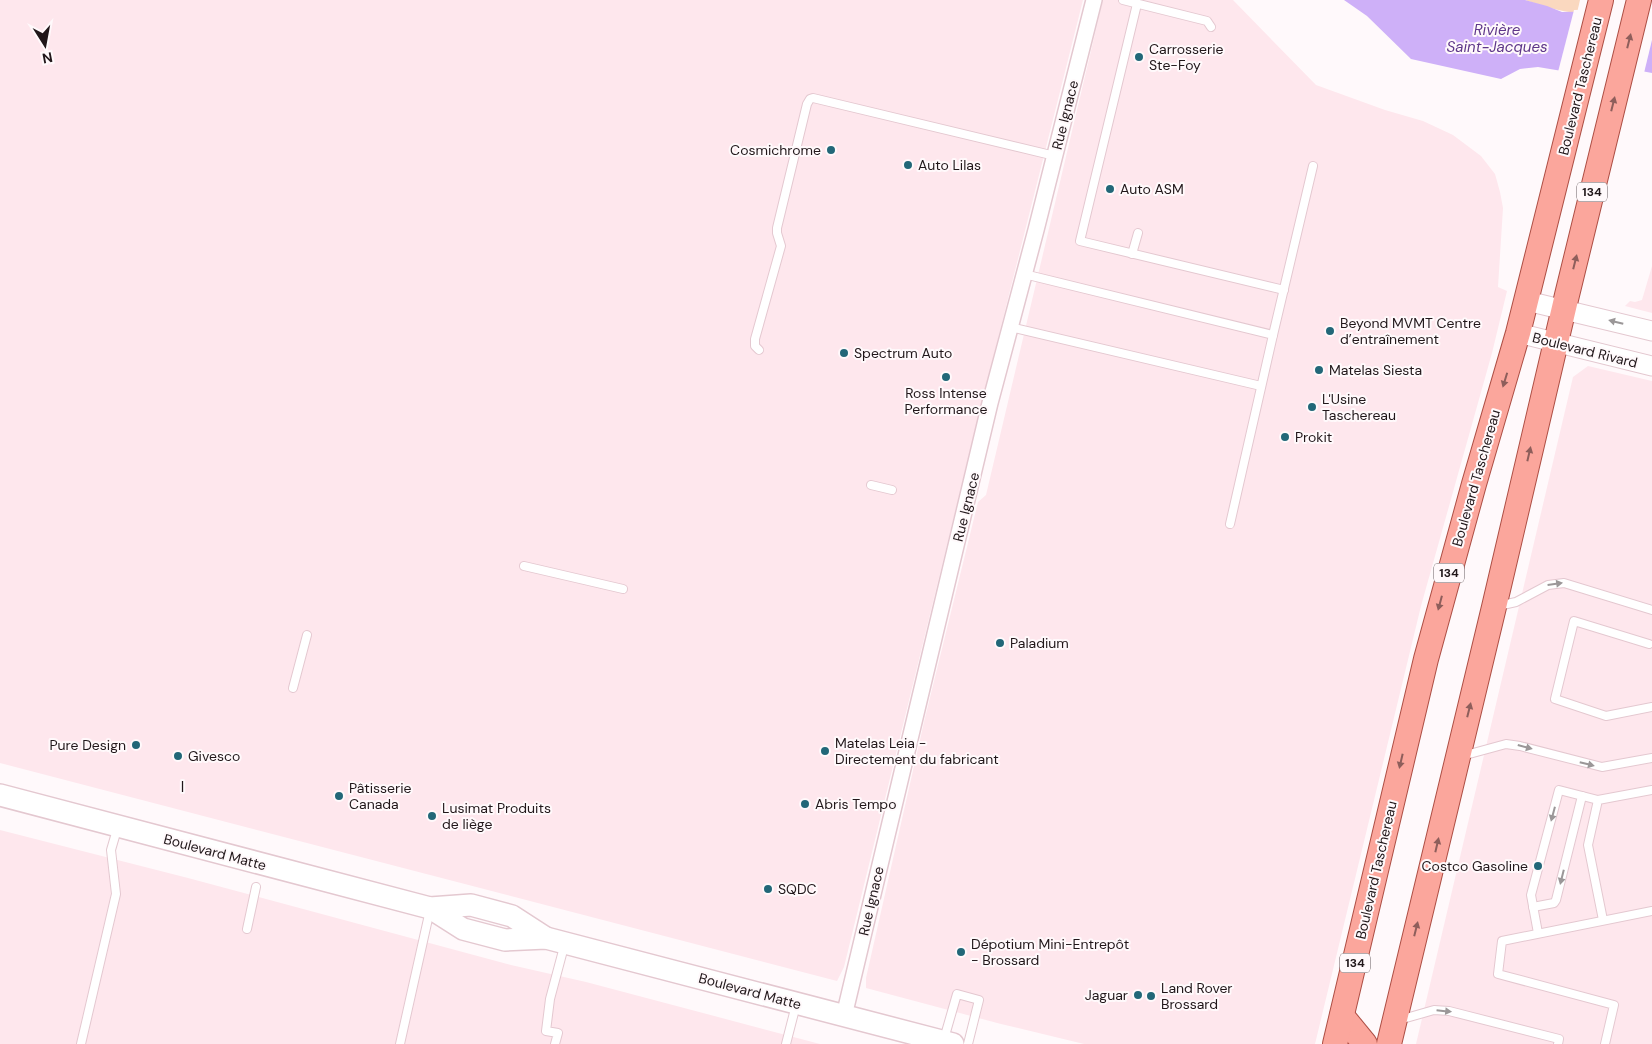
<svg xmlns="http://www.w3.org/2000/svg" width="1652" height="1044" viewBox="0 0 1652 1044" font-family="'DM Sans',sans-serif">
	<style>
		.built { fill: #fee7ed }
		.green { fill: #fad8bf }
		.water { fill: #ceb0f8 }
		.pier { fill: #fff9fb }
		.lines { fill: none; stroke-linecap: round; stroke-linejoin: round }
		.service-casing { stroke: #e4c8d0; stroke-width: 10 }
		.minor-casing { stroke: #e4c8d0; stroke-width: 18 }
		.tertiary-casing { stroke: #e4c8d0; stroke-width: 21 }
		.secondary-casing { stroke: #e4c8d0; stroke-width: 24 }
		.primary-casing { stroke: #ad4e44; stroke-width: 26 }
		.service { stroke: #fff; stroke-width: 8 }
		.minor { stroke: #fff; stroke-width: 15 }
		.tertiary { stroke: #fff; stroke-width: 19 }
		.secondary { stroke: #fff; stroke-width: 21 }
		.primary { stroke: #fba69c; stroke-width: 24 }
		.oneway { fill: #8e5e5b }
		.oneway2 { fill: #9b9798 }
		.poi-dot { fill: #226778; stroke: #fff9fb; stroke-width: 2 }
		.labels { text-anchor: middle; stroke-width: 4; stroke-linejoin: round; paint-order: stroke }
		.shield { fill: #fff9fb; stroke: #645b5e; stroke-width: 1 }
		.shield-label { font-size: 12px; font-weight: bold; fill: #21171a }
		.poi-label { font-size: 14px; fill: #21171a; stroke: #fff9fb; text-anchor: start }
		.street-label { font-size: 14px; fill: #21171a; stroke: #fff9fb }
		.water-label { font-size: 15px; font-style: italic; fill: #5e3689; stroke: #fff9fb }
		.neighbourhood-label { font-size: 15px; letter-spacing: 1px; fill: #21171a; stroke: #fff9fb }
	</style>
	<rect width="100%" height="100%" fill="#fff9fb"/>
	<g class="built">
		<polygon points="0,0 1083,0 973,438 844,967 837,981 0,763"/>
		<polygon points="1103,0 1233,0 1316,85 1385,110 1423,121 1453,135 1481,156 1495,174 1500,192 1503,208 1498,287 1507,291 1492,353 1421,606 1315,1044 1084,1044 1001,1024 866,988 866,978 924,722 978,502 986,495"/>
		<polygon points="1652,266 1652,313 1625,306 1630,301 1635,302 1642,300"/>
		<polygon points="1588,366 1652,381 1652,1044 1416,1044 1573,377"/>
		<polygon points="0,830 188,878 511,965 586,982 820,1044 0,1044"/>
	</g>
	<path class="green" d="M1525,0H1580L1577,13C1561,12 1540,5 1525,0Z"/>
	<polygon class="water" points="1344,0 1525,0 1547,6 1562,12 1652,10 1652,73 1636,70 1562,71 1538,67 1520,69 1501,79 1411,59 1367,16"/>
	<polygon class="pier" points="1652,8 1652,40 1644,73 1558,72 1574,10"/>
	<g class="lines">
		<defs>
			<g id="service">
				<polyline points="1123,0 1207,21 1211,27"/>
				<polyline points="1137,4 1080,241 1284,290"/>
				<polyline points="1132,254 1138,233"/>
				<polyline points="1024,274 1273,335 1230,524"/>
				<polyline points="1010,327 1261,386"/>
				<polyline points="1273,335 1313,166"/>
				<polyline points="759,350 755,346 755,339 781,246 777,233 777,228 807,104 810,99 813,98 1055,156"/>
				<polyline points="871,485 892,490"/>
				<polyline points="524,566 623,589"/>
				<polyline points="1498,606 1516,602 1548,585 1564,583 1652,610"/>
				<polyline points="1649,644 1574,621 1555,699 1606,716 1652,707"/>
				<polyline points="293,688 307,635"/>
				<polyline points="1462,756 1506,744 1520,746 1602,767 1652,758"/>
				<polyline points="1533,907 1554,903 1556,900 1582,796"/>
				<polyline points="1603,920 1588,845 1598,800 1652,790"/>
				<polyline points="247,929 256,887"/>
				<polyline points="1538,933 1531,895 1559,790 1598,800"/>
				<polyline points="1399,1020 1434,1010 1449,1011 1559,1039 1558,1044"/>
				<polyline points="944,1039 957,994 979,1000 968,1044"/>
				<polyline points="81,1044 116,894 111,850 118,826"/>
				<polyline points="400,1044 430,910"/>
				<polyline points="555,1044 558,1033 546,1031 550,999 565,943"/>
				<polyline points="786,1044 796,1005"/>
				<polyline points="1605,1044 1614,1005 1498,974 1502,941 1652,911"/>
			</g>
			<polyline id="minor" points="844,1016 990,403 1036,230 1094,0"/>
			<g id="tertiary">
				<polyline points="1527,301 1652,331"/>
				<polyline points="1518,333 1652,366"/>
			</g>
			<g id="secondary">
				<polyline points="0,795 430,908 471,905 512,916 546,938"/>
				<polyline points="430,908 463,929 505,940 546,938 953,1044"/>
			</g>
			<g id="primary">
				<polyline points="1342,1016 1365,1044"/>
				<polyline points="1335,1044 1426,659 1474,484 1518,333 1601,0"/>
				<polyline points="1389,1044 1494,607 1567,295 1639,0"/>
			</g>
		</defs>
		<use href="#service" class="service-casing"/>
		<use href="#minor" class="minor-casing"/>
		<use href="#tertiary" class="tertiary-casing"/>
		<use href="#secondary" class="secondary-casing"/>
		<use href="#primary" class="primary-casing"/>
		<use href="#service" class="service"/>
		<use href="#minor" class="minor"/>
		<use href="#tertiary" class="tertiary"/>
		<use href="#secondary" class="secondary"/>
		<use href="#primary" class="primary"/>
	</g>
	<defs><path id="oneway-solid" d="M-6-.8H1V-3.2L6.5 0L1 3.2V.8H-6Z" transform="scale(1.25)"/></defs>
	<g class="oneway">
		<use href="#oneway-solid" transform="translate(1629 41) rotate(-76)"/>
		<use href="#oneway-solid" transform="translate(1613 104) rotate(-76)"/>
		<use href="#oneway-solid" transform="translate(1575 262) rotate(-76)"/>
		<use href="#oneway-solid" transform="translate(1505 380) rotate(107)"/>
		<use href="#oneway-solid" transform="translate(1529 454) rotate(-77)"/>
		<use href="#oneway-solid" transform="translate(1440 603) rotate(105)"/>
		<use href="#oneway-solid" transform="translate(1469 710) rotate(-76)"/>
		<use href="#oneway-solid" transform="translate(1401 761) rotate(103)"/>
		<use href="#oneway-solid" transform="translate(1437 845) rotate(-77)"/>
		<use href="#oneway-solid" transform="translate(1416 929) rotate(-76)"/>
	</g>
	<g class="oneway2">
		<use href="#oneway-solid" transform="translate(1616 322) rotate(-166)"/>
		<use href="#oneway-solid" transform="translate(1555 584) rotate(-8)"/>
		<use href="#oneway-solid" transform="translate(1525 747) rotate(15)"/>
		<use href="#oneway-solid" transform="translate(1587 764) rotate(14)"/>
		<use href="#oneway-solid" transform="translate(1553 814) rotate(105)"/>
		<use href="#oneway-solid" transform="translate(1562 877) rotate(104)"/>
		<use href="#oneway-solid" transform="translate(1444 1011) rotate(6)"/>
	</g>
	<g class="poi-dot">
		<circle cx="1139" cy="57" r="5"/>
		<circle cx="831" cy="150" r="5"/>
		<circle cx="908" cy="165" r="5"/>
		<circle cx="1110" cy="189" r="5"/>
		<circle cx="1330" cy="331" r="5"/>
		<circle cx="844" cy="353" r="5"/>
		<circle cx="1319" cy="370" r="5"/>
		<circle cx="946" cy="377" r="5"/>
		<circle cx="1312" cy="407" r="5"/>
		<circle cx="1285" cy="437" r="5"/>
		<circle cx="1000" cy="643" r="5"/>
		<circle cx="136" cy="745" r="5"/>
		<circle cx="825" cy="751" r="5"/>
		<circle cx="178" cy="756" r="5"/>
		<circle cx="339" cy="796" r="5"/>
		<circle cx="805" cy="804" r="5"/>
		<circle cx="432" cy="816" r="5"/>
		<circle cx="1538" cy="866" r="5"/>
		<circle cx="768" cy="889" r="5"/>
		<circle cx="961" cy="952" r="5"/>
		<circle cx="1138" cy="995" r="5"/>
		<circle cx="1151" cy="996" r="5"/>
	</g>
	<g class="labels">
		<g class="shield">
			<rect x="1577" y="182.5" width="30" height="19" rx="4"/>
			<rect x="1434" y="563.5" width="30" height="19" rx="4"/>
			<rect x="1340" y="953.5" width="30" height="19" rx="4"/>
		</g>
		<g class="shield-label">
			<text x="1592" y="196">134</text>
			<text x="1449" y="577">134</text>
			<text x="1355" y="967">134</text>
		</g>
		<g class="poi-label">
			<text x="1149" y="54">Carrosserie<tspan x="1149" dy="16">Ste-Foy</tspan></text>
			<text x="821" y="155" text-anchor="end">Cosmichrome</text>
			<text x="918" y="170">Auto Lilas</text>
			<text x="1120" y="194">Auto ASM</text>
			<text x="1340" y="328">Beyond MVMT Centre<tspan x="1340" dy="16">d’entraînement</tspan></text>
			<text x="854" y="358">Spectrum Auto</text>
			<text x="1329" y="375">Matelas Siesta</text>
			<text x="946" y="398" text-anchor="middle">Ross Intense<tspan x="946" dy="16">Performance</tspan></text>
			<text x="1322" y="404">L'Usine<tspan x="1322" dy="16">Taschereau</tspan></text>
			<text x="1295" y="442">Prokit</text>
			<text x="1010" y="648">Paladium</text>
			<text x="835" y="748">Matelas Leia -<tspan x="835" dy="16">Directement du fabricant</tspan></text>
			<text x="126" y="750" text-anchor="end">Pure Design</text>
			<text x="188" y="761">Givesco</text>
			<text x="349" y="793">Pâtisserie<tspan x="349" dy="16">Canada</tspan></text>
			<text x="815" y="809">Abris Tempo</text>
			<text x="442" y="813">Lusimat Produits<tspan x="442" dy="16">de liège</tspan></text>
			<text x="1528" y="871" text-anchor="end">Costco Gasoline</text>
			<text x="778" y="894">SQDC</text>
			<text x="971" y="949">Dépotium Mini-Entrepôt<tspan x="971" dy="16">- Brossard</tspan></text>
			<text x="1161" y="993">Land Rover<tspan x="1161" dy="16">Brossard</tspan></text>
			<text x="1128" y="1000" text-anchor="end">Jaguar</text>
		</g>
		<g class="street-label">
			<text transform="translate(1580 86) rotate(-76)" y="5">Boulevard Taschereau</text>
			<text transform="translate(1065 115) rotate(-76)" y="5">Rue Ignace</text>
			<text transform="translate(1585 350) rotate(14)" y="5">Boulevard Rivard</text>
			<text transform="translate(1476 478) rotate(-74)" y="5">Boulevard Taschereau</text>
			<text transform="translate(966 507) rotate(-76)" y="5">Rue Ignace</text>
			<text transform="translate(215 852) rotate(15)" y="5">Boulevard Matte</text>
			<text transform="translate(1376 870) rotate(-77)" y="5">Boulevard Taschereau</text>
			<text transform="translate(871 901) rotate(-77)" y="5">Rue Ignace</text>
			<text transform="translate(750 991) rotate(15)" y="5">Boulevard Matte</text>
		</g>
		<g class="water-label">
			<text x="1497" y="35">Rivière<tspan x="1497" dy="17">Saint-Jacques</tspan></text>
		</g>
		<g class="neighbourhood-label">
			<text x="183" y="792">I</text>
		</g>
	</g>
	<g transform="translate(45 45) rotate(169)" stroke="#fff9fb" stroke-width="4" paint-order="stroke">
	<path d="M0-4L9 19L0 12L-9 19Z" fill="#21171a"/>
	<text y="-8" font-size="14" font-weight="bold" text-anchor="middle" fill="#21171a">N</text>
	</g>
</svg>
